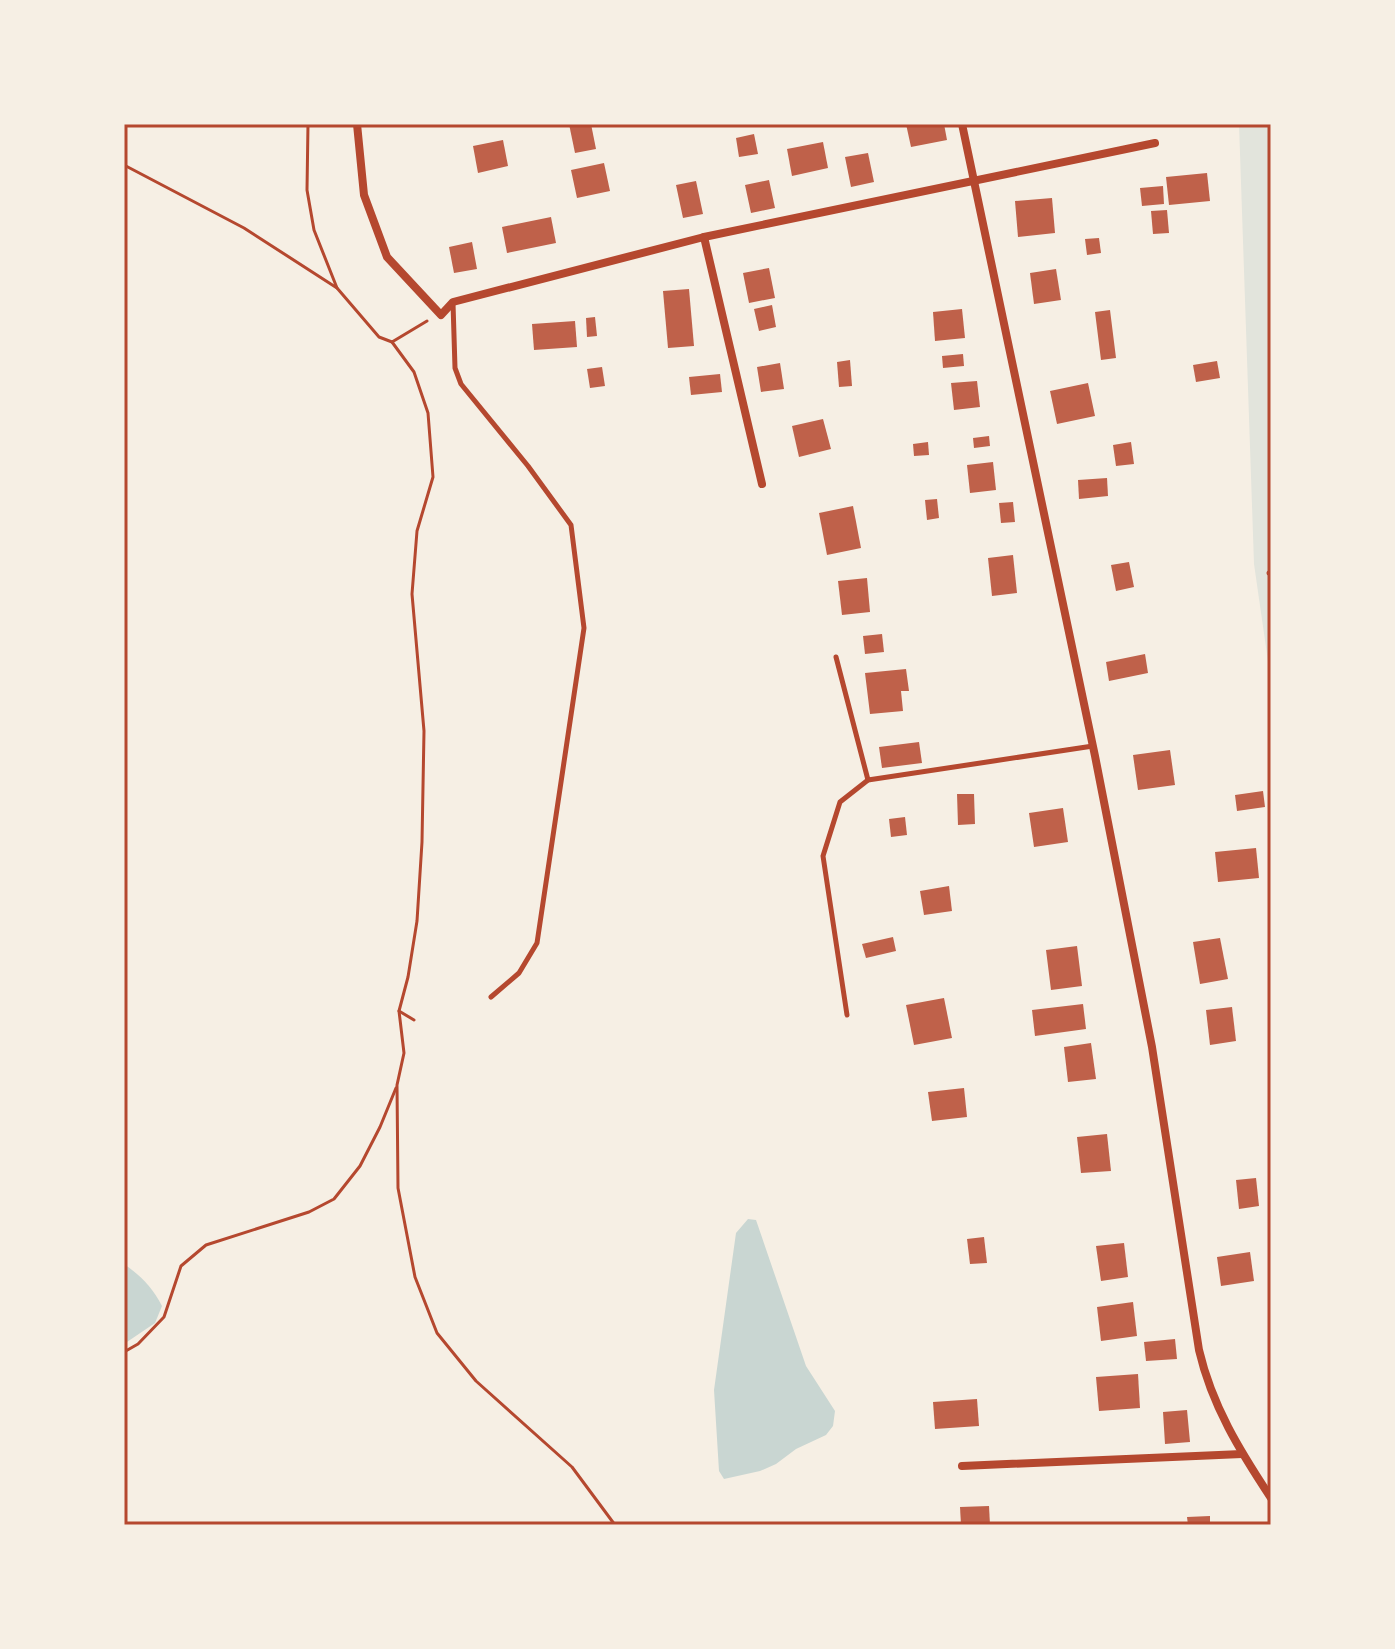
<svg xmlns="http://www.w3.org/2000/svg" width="1395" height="1649" viewBox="0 0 1395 1649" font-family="Commissioner,sans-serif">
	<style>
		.green { fill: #e2e4dc }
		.water { fill: #c9d6d2 }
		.building { fill: #bf614a }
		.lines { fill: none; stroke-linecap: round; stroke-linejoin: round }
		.path { stroke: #b5482f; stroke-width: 3 }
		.service { stroke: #b5482f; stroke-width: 5 }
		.minor { stroke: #b5482f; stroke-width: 8 }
		.neatline { fill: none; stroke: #b5482f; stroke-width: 3 }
	</style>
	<rect width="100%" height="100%" fill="#f6efe4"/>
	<polygon class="green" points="1239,124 1271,124 1271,682 1254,564"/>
	<g class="water">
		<polygon points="748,1219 756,1220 806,1366 835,1411 833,1426 826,1435 796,1449 776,1464 760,1471 724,1479 719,1471 714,1390 736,1233"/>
		<path d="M124,1264C141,1276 152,1287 162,1306L155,1323L124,1344Z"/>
	</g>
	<g class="building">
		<polygon points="569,124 591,124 596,149 575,153"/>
		<polygon points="906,124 944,124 947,140 911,147"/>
		<polygon points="754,134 758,154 739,157 736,138"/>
		<polygon points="503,140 508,166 478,173 473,146"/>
		<polygon points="823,142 828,168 792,176 787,149"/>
		<polygon points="868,153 874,182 851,187 845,157"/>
		<polygon points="604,163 610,191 577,198 571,170"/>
		<polygon points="1207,173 1210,201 1169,205 1166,177"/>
		<polygon points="769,180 775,208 751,213 745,185"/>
		<polygon points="696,181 703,214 683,218 676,185"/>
		<polygon points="1163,186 1164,204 1142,206 1140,188"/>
		<polygon points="1052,198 1055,233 1018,237 1015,201"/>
		<polygon points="1167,210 1169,233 1153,234 1151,211"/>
		<polygon points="551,217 556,243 507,253 502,227"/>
		<polygon points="1099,238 1101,253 1087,255 1085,239"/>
		<polygon points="472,242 477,269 454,273 449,247"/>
		<polygon points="769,268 775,298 749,303 743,273"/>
		<polygon points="1056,269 1061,300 1034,304 1030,273"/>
		<polygon points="689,289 694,346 668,348 663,291"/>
		<polygon points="772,305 776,327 759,331 754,309"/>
		<polygon points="962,309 965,338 935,341 933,312"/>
		<polygon points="1110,310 1116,358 1101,360 1095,312"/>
		<polygon points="595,317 597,336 587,337 586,318"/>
		<polygon points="575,321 577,347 534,350 532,324"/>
		<polygon points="963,354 964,366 943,368 942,356"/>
		<polygon points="850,360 852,386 839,387 837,362"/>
		<polygon points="1217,361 1220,378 1196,382 1193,365"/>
		<polygon points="780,363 784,389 761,392 757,367"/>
		<polygon points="602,367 605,386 590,388 587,369"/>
		<polygon points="720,374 722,392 691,395 689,377"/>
		<polygon points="977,381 980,407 954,410 951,383"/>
		<polygon points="1088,383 1095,416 1057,424 1050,391"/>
		<polygon points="823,419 831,449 799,457 792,426"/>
		<polygon points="989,436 990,446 974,448 973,438"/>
		<polygon points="928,442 929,455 914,456 913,444"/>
		<polygon points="1131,442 1134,464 1116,466 1113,445"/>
		<polygon points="993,462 996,490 970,493 967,465"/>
		<polygon points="1107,478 1108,496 1079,499 1078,480"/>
		<polygon points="937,499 939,518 927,520 925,500"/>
		<polygon points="1013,502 1015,522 1001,523 999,503"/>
		<polygon points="853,506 861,548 827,555 819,513"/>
		<polygon points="1013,555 1017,593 992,596 988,558"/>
		<polygon points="1129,562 1134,587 1116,591 1111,565"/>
		<polygon points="867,578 870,612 842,615 838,581"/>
		<polygon points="882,634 884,652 865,654 863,636"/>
		<polygon points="1145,654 1148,673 1109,681 1106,662"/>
		<polygon points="906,669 909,691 901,691 903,711 870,714 865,673"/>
		<polygon points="919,742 922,763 882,768 879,747"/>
		<polygon points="1170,750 1175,785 1138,790 1133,755"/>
		<polygon points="1263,791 1265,807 1237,811 1235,795"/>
		<polygon points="957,794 974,794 975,824 958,825"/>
		<polygon points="1063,808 1068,842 1034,847 1029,813"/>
		<polygon points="905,817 907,835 891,837 889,819"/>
		<polygon points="1256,848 1259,878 1218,882 1215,852"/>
		<polygon points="949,886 952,911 924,915 920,891"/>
		<polygon points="893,937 896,951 866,958 862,944"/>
		<polygon points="1220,938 1228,979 1200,984 1193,942"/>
		<polygon points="1077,946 1082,986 1051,990 1046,950"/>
		<polygon points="944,998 952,1038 914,1045 906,1005"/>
		<polygon points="1083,1004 1086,1029 1035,1036 1032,1010"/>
		<polygon points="1232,1007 1236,1041 1210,1045 1206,1010"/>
		<polygon points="1091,1043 1096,1079 1068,1082 1064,1047"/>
		<polygon points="964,1088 967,1117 932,1121 928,1092"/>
		<polygon points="1107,1134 1111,1171 1081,1173 1077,1137"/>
		<polygon points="1256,1178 1259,1206 1239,1209 1236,1180"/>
		<polygon points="984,1237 987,1263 970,1264 967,1239"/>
		<polygon points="1124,1243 1128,1277 1101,1281 1096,1246"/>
		<polygon points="1250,1252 1254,1281 1221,1286 1217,1257"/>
		<polygon points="1133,1302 1137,1336 1101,1341 1097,1307"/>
		<polygon points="1175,1339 1177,1359 1146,1361 1144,1342"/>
		<polygon points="1138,1374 1140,1408 1099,1411 1096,1377"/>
		<polygon points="977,1399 979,1426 935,1429 933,1402"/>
		<polygon points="1187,1410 1190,1442 1165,1444 1163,1412"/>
		<polygon points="989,1506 990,1525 961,1525 960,1507"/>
		<polygon points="1210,1516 1210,1525 1188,1525 1187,1517"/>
	</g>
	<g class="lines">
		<g class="path">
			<polyline points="308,124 307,190 314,230 337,288"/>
			<polyline points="124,165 244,228 337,288 379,337 392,342 427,321"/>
			<polyline points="392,342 414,372 428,413 433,477 417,531 412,594 424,731 422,842 417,921 408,977 399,1011 414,1020"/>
			<polyline points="399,1011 404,1053 397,1085 398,1188 415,1277 437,1333 476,1381 572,1467 615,1525"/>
			<polyline points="124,1352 138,1344 164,1317 181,1266 206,1245 309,1212 334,1199 360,1166 380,1127 396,1088"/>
		</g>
		<g class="service">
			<polyline points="453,303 455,368 461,384 528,466 571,525 584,628 537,943 519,973 491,997"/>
			<polyline points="1269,573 1271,573"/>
			<polyline points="836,657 868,780"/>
			<polyline points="847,1015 823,856 840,802 868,780 1093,746"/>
		</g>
		<g class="minor">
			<polyline points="357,124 364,195 387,257 441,315 453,302 704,237 1155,143"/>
			<path d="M962,124L1095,756L1152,1047L1199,1350C1212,1406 1240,1451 1271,1498"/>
			<polyline points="704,237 762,484"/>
			<polyline points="962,1466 1242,1454"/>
		</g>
	</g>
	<rect width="1395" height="1649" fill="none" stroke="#f6efe4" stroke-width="252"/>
	<rect x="126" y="126" width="1143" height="1397" class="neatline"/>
</svg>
